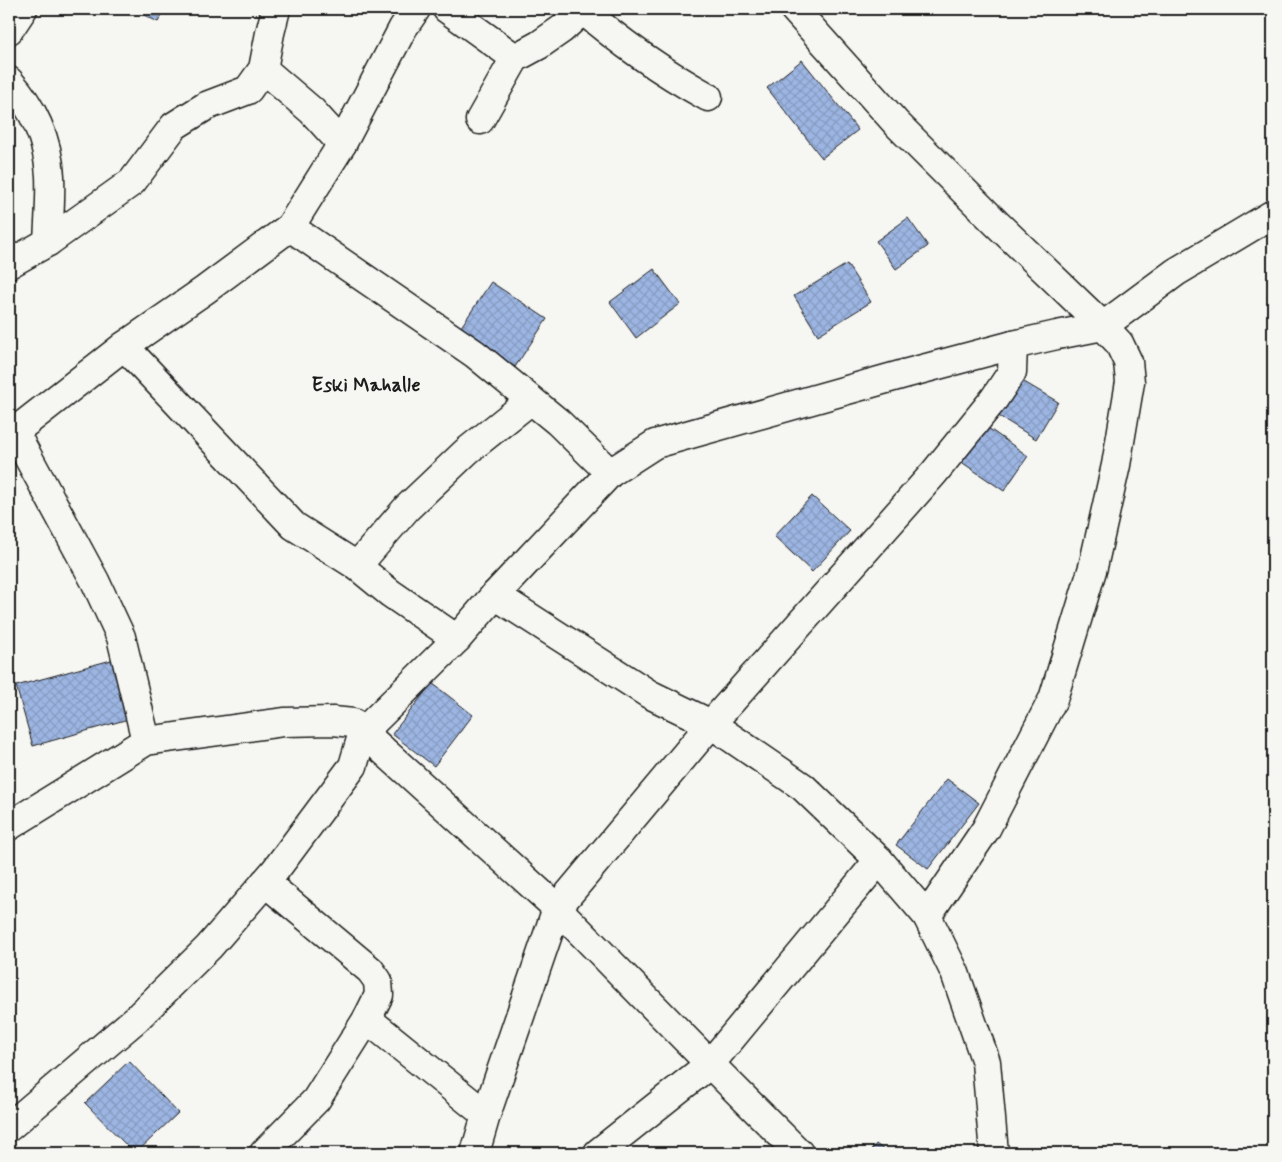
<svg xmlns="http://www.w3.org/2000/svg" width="1282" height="1162" viewBox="0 0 1282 1162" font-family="Mynerve,sans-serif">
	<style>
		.building { fill: url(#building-cross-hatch); stroke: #1c1c1c }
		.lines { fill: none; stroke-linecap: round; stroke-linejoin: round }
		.minor-casing { stroke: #1c1c1c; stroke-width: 31 }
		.minor { stroke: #f6f6f2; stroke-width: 28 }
		.labels { text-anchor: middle; stroke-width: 4; stroke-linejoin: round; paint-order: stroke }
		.district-label { font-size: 20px; font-weight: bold; fill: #1c1c1c; stroke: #f6f6f2 }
	</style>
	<defs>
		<pattern id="building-cross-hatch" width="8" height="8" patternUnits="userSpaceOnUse" patternTransform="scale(1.25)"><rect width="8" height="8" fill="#9cb5e2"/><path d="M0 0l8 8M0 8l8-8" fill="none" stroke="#869bc1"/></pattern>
	</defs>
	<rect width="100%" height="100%" fill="#f6f6f2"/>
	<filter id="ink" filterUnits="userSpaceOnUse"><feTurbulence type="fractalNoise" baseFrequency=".02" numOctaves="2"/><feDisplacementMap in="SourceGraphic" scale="10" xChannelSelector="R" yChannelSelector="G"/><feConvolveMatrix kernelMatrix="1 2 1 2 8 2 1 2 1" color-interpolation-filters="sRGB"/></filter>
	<g filter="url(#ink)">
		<g class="building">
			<polygon points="132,9 165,9 158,22"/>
			<polygon points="802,60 858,130 822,158 767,88"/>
			<polygon points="908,218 928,246 896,269 876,241"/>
			<polygon points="847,264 871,302 818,335 794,296"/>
			<polygon points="654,269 680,304 636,338 610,302"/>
			<polygon points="491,282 547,319 515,367 459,330"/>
			<polygon points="1014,376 1058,402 1036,439 992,412"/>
			<polygon points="981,423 1028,456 1004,491 957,459"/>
			<polygon points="812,496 850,531 812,572 774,536"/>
			<polygon points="115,659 132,718 33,746 16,686"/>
			<polygon points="432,683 473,715 434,766 392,734"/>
			<polygon points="947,779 979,803 928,869 896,845"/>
			<polygon points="129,1061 178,1113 136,1153 134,1153 85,1103"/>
			<polygon points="876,1144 888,1153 869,1153"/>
		</g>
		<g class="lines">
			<defs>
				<g id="minor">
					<polyline points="447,9 515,58"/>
					<polyline points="794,9 897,124 996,223 1103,326 1119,343 1128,362 1130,382 1116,465 1093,567 1053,699 986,829 927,916"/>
					<path d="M583,10C623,45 661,71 708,97"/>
					<polyline points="9,30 23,9"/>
					<polyline points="263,69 312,111 342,144"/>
					<path d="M9,81C33,107 48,140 50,176C51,198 49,220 48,242"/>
					<polyline points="480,120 515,58 539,45 562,29 584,9"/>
					<polyline points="290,227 475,354 558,422 610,473"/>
					<polyline points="9,264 48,242 132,182 174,126 206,106 248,90 263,69 270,33 276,9"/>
					<polyline points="124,346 294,526 357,566 390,593 457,639"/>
					<polyline points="14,431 95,581 121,637 146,741"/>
					<polyline points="9,436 124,346 205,290 290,227 342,144 403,28 416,9"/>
					<polyline points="357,566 407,508 467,451 531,400"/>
					<polyline points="495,595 649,694 711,724 803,787 879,860 927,916 955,973 986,1062 994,1153"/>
					<polyline points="9,826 146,741 284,722 333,721 353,723 557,908 710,1064 799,1153"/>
					<polyline points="367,1019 486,1115"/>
					<polyline points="9,1127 136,1019 209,947 274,872 353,766 363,732 457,639 495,595 610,473 655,444 904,374 1013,345 1057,335 1103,326 1176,272 1273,214"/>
					<polyline points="264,1153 316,1100 367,1019 379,995 378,981 370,970 265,882"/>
					<polyline points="475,1153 486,1115 557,908 711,724 934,473 994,399 1012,372 1013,345"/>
					<polyline points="598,1153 710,1064 879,860"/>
				</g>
			</defs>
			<use href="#minor" class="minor-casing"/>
			<use href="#minor" class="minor"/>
		</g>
	</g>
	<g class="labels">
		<g class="district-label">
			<text x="366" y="391">Eski Mahalle</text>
		</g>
	</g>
	<rect width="1282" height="1162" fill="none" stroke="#f6f6f2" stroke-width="30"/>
	<rect x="15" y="15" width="1252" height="1132" fill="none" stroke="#1c1c1c" stroke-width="2" filter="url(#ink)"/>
</svg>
